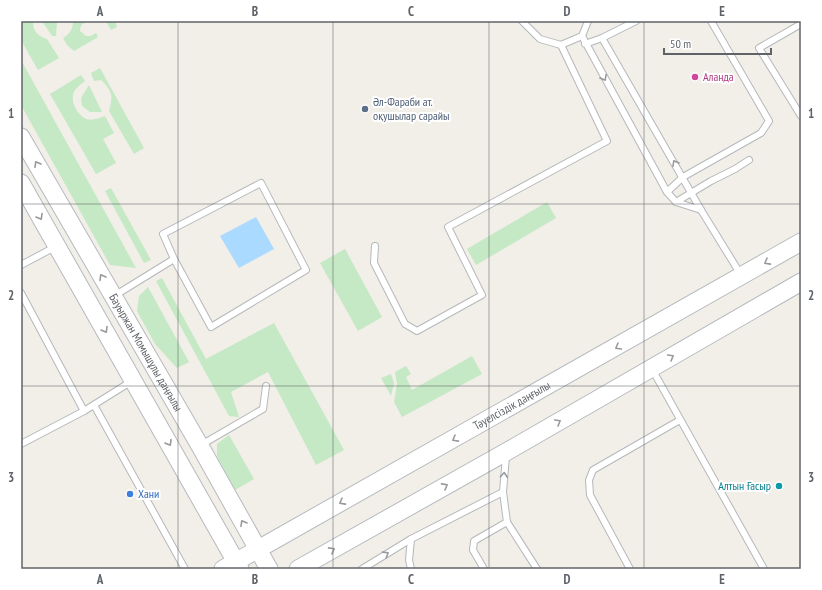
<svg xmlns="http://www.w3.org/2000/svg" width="822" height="590" viewBox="0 0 822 590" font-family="'PT Sans Narrow',sans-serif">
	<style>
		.green { fill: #c5e8c5 }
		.water { fill: #aadaff }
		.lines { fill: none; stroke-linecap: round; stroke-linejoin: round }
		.service-casing { stroke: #b5b8bc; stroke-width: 8 }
		.secondary-casing { stroke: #b6babf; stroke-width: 19 }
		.service { stroke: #fff; stroke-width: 6 }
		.secondary { stroke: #fff; stroke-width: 17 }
		.oneway { stroke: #979a9d }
		.grid { fill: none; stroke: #5f6368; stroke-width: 1; stroke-opacity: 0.55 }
		.hotel-dot { fill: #d1479c; stroke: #fff; stroke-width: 1.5 }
		.service-dot { fill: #5c6f8a; stroke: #fff; stroke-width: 1.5 }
		.culture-dot { fill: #0f9aa8; stroke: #fff; stroke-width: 1.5 }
		.shop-dot { fill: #3f7fe0; stroke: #fff; stroke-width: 1.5 }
		.labels { text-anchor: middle; stroke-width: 4; stroke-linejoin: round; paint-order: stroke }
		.hotel-label { font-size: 12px; fill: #b23c85; stroke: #fff; text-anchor: start }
		.service-label { font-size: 12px; fill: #4e5e75; stroke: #fff; text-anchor: start }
		.street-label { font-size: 12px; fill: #5f6368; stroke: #fff }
		.culture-label { font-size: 12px; fill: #0d838f; stroke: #fff; text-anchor: end }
		.shop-label { font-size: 12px; fill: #366cbe; stroke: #fff; text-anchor: start }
		.neatline { fill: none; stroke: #5f6368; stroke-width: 1.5 }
		.grid-label { font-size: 13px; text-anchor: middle; font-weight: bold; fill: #5f6368 }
	</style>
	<rect width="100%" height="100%" fill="#f1efe8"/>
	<g class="green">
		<path d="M21,21H33C33,31 37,36 47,39L59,58L38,70L21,40Z"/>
		<polygon points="42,21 57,21 56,36 52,36"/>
		<path d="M73,21H88C83,23 80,25 80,31L86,36H91L96,33L98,37L74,51L67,45L63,38C70,34 73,29 73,21Z"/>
		<polygon points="106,21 115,21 117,27 111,30"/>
		<polygon points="21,60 136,268 110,265 21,105"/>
		<path d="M100,68L144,148L134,154L109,111C113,97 113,91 101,80L94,81L91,73Z"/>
		<path d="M81,75L85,81C80,85 74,89 73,95C71,103 78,115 86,119C92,121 99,118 105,116L114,133L103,139L116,163L96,174L50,94Z"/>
		<polygon points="89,85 102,112 90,112 82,106 81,98"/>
		<polygon points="111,188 151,260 144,263 105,191"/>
		<polygon points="547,202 556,218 476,265 467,249"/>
		<polygon points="345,249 382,317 358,331 320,263"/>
		<polygon points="162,278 206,359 274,323 344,450 316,465 268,372 231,392 239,417 229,416 156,281"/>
		<polygon points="148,287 189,362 177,368 155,344 137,311 139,296"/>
		<polygon points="472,356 482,374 402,417 394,402 397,384 395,372 406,366 411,374 406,377 412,390"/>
		<polygon points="391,374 394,383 391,396 381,378"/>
		<polygon points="229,435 254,479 235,490 217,456 217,444"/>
	</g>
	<polygon class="water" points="256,217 274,249 239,268 220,236"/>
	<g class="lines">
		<defs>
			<g id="service">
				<polyline points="522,21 540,39 561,45 582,36 588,21"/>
				<polyline points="801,24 759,48 801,116"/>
				<polyline points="582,36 667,192 676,202 701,210"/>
				<polyline points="602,38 701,210 741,275"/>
				<polyline points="585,44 602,38 636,21"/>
				<polyline points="667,192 683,177 761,133 769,121 711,21"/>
				<polyline points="676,202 711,181 735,169 749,160"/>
				<polyline points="375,246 374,263 405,324 417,331 482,295 448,227 607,141 561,45"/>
				<polyline points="21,265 55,247"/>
				<polyline points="21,293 84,411 132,381"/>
				<polyline points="114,296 174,259 211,327 306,270 261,183 163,234 174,259"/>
				<polyline points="652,369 764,569"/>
				<polyline points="94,405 185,569"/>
				<polyline points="21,444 84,411"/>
				<polyline points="201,445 263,409 266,386"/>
				<polyline points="503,492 507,522 537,569"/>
				<polyline points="362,569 411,539"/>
				<polyline points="411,569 409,560 411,539 503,492 506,456"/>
				<polyline points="484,569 473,550 474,541 507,522"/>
				<polyline points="630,569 590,495 589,480 593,470 680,420"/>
			</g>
			<g id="secondary">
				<path id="s1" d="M21,137L200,446L269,569"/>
				<polyline points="21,183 240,569"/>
				<path id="s2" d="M223,569L801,242"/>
				<polyline points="298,569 506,452 801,282"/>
			</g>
		</defs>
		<use href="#service" class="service-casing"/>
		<use href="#secondary" class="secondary-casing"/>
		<use href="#service" class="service"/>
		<use href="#secondary" class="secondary"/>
	</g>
	<defs><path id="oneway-chevron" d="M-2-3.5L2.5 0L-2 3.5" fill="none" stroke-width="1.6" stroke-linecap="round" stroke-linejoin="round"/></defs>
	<g class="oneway">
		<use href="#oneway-chevron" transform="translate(604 78) rotate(61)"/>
		<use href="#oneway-chevron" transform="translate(675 163) rotate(-120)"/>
		<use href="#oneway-chevron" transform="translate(37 164) rotate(-120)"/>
		<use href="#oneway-chevron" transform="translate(40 217) rotate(60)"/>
		<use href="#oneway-chevron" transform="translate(767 262) rotate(151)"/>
		<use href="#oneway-chevron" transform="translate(102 277) rotate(-120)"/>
		<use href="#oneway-chevron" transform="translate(105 330) rotate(60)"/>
		<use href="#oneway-chevron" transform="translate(618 347) rotate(150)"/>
		<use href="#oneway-chevron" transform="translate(671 357) rotate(-30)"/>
		<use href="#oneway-chevron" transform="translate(558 422) rotate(-30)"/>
		<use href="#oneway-chevron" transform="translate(455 439) rotate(151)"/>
		<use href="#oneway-chevron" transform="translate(169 443) rotate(60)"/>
		<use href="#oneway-chevron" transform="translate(504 475) rotate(-86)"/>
		<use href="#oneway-chevron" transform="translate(445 486) rotate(-29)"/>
		<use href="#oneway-chevron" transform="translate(342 502) rotate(151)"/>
		<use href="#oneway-chevron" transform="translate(243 523) rotate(-120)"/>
		<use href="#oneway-chevron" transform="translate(332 550) rotate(-29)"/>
		<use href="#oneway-chevron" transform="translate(386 554) rotate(-32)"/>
	</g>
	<path class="grid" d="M178,21V569M333,21V569M489,21V569M644,21V569M21,204H801M21,386H801"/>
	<circle class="hotel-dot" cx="695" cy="77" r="4"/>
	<circle class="service-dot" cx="365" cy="109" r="4"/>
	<circle class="culture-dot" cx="779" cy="486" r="4"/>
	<circle class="shop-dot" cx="130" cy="494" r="4"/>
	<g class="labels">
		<g class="hotel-label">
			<text x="703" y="81">Аланда</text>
		</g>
		<g class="service-label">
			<text x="373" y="106">Әл-Фараби ат.<tspan x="373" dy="14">оқушылар сарайы</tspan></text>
		</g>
		<g class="street-label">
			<text dy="4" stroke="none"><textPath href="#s1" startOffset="249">Бауыржан Момышұлы даңғылы</textPath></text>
			<text dy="4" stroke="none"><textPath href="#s2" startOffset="332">Тәуелсіздік даңғылы</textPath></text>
		</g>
		<g class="culture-label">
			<text x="771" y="490">Алтын Ғасыр</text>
		</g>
		<g class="shop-label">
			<text x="138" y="498">Хани</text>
		</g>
	</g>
	<rect width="822" height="590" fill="none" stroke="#ffffff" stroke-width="44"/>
	<path d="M664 48v6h107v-6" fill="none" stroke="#5f6368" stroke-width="2"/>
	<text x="670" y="48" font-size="12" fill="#5f6368" stroke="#ffffff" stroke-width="3" paint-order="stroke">50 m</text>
	<rect x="22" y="22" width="778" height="546" class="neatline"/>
	<g class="grid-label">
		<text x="100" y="16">A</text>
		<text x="255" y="16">B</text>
		<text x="411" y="16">C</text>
		<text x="567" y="16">D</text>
		<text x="722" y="16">E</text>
		<text x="11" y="118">1</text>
		<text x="811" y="118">1</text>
		<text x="11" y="300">2</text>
		<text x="811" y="300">2</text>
		<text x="11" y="482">3</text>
		<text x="811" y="482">3</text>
		<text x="100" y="584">A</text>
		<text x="255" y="584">B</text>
		<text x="411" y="584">C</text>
		<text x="567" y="584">D</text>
		<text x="722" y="584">E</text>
	</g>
</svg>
